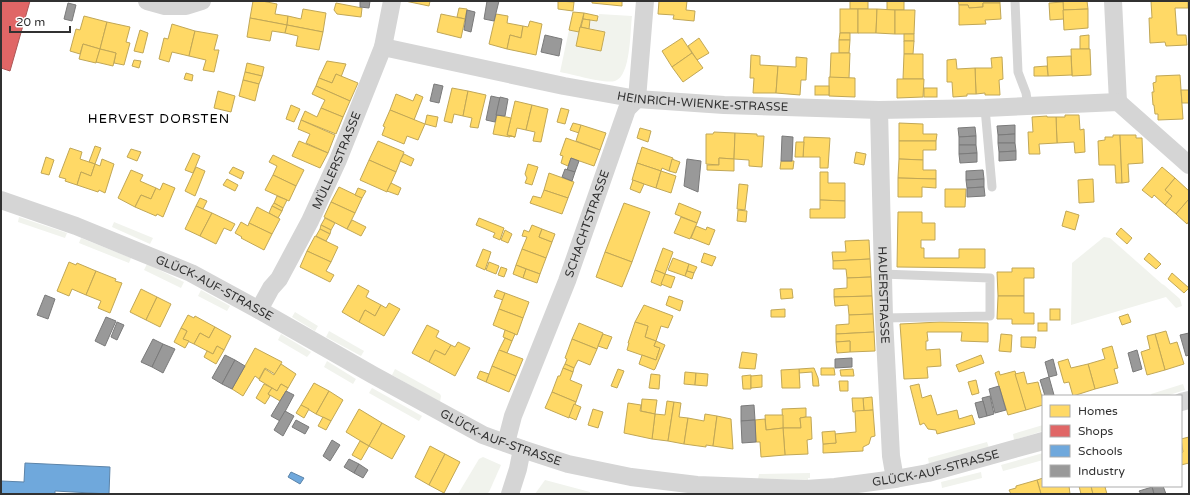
<svg xmlns="http://www.w3.org/2000/svg" width="1190" height="495" viewBox="0 0 1190 495" font-family="'Varela Round',sans-serif">
	<style>
		.green { fill: #f1f3ed }
		.homes { fill: #ffd966; stroke: #c1a756 }
		.shops { fill: #e06666; stroke: #ac5656 }
		.schools { fill: #6fa8dc; stroke: #5c84a9 }
		.industry { fill: #999; stroke: #7a7a7a }
		.lines { fill: none; stroke-linecap: round; stroke-linejoin: round }
		.service { stroke: #d5d5d5; stroke-width: 9 }
		.minor { stroke: #d5d5d5; stroke-width: 18 }
		.labels { text-anchor: middle; stroke-width: 4; stroke-linejoin: round; paint-order: stroke }
		.street-label { font-size: 12px; fill: #313131; stroke: #fff }
		.neighbourhood-label { font-size: 13px; letter-spacing: 1px; fill: #000; stroke: #fff }
	</style>
	<rect width="100%" height="100%" fill="#fff"/>
	<g class="green">
		<path d="M599,14L632,16C630,31 631,76 615,81C604,84 572,74 560,72L569,30L579,32L576,46L601,51L606,32L589,28L591,21H597Z"/>
		<polygon points="19,217 67,233 65,238 18,222"/>
		<polygon points="114,222 153,238 150,244 112,227"/>
		<polygon points="1104,237 1110,238 1162,284 1164,285 1180,299 1182,306 1176,308 1166,297 1071,325 1072,263"/>
		<polygon points="81,238 131,258 129,263 79,243"/>
		<polygon points="147,264 184,282 181,288 144,270"/>
		<polygon points="201,290 230,306 227,311 198,296"/>
		<polygon points="295,312 318,326 315,331 292,317"/>
		<polygon points="329,331 364,351 361,356 326,337"/>
		<polygon points="281,334 311,352 307,357 278,340"/>
		<polygon points="327,361 356,379 353,384 324,367"/>
		<polygon points="395,369 440,394 441,396 440,402 392,375"/>
		<polygon points="1183,384 1185,390 1166,396 1152,396 1151,394"/>
		<polygon points="372,388 422,416 419,421 369,393"/>
		<polygon points="1043,425 1043,431 1014,440 1013,434"/>
		<polygon points="987,442 989,448 929,464 928,458"/>
		<polygon points="1043,453 1043,460 1003,471 1001,465"/>
		<polygon points="483,457 501,465 489,492 486,494 458,494 479,459"/>
		<polygon points="981,472 982,478 942,488 941,482"/>
		<polygon points="810,473 810,478 808,478 808,480 758,479 759,474"/>
		<polygon points="545,480 590,492 590,494 535,494"/>
	</g>
	<g class="homes">
		<polygon points="253,1 262,1 277,4 275,14 288,16 287,25 250,18"/>
		<polygon points="405,1 430,1 429,6"/>
		<polygon points="558,1 574,2 573,11 558,9"/>
		<polygon points="592,1 622,1 622,6 592,3"/>
		<polygon points="659,1 687,1 686,10 695,11 694,21 673,19 674,15 658,14"/>
		<rect x="850" y="1" width="18" height="8"/>
		<rect x="887" y="1" width="17" height="9"/>
		<polygon points="958,1 1000,1 1000,3 983,3 983,7 969,8 968,5 959,5"/>
		<polygon points="1063,1 1087,1 1088,9 1063,10"/>
		<polygon points="1151,1 1188,1 1188,8 1175,8 1177,35 1186,35 1187,45 1166,46 1165,42 1150,43 1149,18 1152,18"/>
		<polygon points="1063,2 1064,19 1050,20 1049,3"/>
		<polygon points="336,3 362,8 361,17 337,14 334,10"/>
		<polygon points="983,3 1000,3 1001,19 985,20 986,24 959,25 959,5 968,5 969,8 983,7"/>
		<polygon points="459,8 467,9 465,19 457,17"/>
		<polygon points="303,9 326,13 323,32 287,25 288,16 301,19"/>
		<rect x="840" y="9" width="18" height="24"/>
		<polygon points="858,9 877,9 876,33 858,33"/>
		<polygon points="877,9 895,10 895,34 876,33"/>
		<polygon points="1088,9 1088,28 1064,30 1063,10"/>
		<polygon points="895,10 915,10 914,34 895,34"/>
		<polygon points="573,12 584,13 579,32 569,30"/>
		<polygon points="584,13 598,16 597,21 583,19"/>
		<polygon points="441,14 465,19 461,38 437,32"/>
		<polygon points="496,14 508,16 507,23 523,26 521,38 510,35 507,49 489,44"/>
		<polygon points="84,16 107,22 100,49 83,44 80,54 70,51 76,29 80,30"/>
		<polygon points="250,18 287,25 285,33 272,31 270,41 247,37"/>
		<polygon points="583,19 590,20 589,29 581,27"/>
		<polygon points="530,21 542,24 536,55 507,49 510,35 521,38 523,26 528,27"/>
		<polygon points="107,22 130,27 126,42 130,43 124,65 114,63 116,53 100,49"/>
		<polygon points="172,24 195,31 189,56 172,52 169,62 159,59 164,38 168,39"/>
		<polygon points="287,25 323,32 319,50 296,46 298,36 285,33"/>
		<polygon points="580,27 605,32 601,51 576,46"/>
		<polygon points="140,30 148,33 143,53 134,51"/>
		<polygon points="195,31 218,35 214,50 219,50 214,72 203,70 206,60 189,56"/>
		<polygon points="840,33 850,33 850,40 839,40"/>
		<rect x="904" y="34" width="10" height="7"/>
		<polygon points="1089,35 1089,49 1080,49 1080,36"/>
		<polygon points="682,38 692,53 672,67 662,51"/>
		<polygon points="699,38 709,53 697,60 688,46"/>
		<polygon points="839,40 850,40 849,53 839,53"/>
		<polygon points="904,41 914,41 913,54 904,54"/>
		<polygon points="83,44 100,49 96,63 79,59"/>
		<polygon points="100,49 116,53 113,66 96,62"/>
		<polygon points="1071,49 1090,49 1091,75 1072,76"/>
		<polygon points="692,53 703,68 683,82 672,67"/>
		<polygon points="831,53 850,53 849,78 830,78"/>
		<polygon points="904,54 923,54 923,79 903,79"/>
		<polygon points="751,55 760,56 760,65 778,66 776,93 753,93 754,78 750,78"/>
		<polygon points="1071,56 1072,75 1048,76 1047,57"/>
		<polygon points="796,57 807,58 806,80 801,80 800,95 776,93 778,66 796,67"/>
		<polygon points="1002,57 1003,79 999,80 1000,95 985,95 985,93 976,94 975,68 992,68 991,58"/>
		<polygon points="956,59 957,69 975,68 976,94 967,94 967,96 953,97 952,82 947,82 947,60"/>
		<polygon points="134,60 141,61 139,68 132,66"/>
		<polygon points="327,61 346,64 341,77 336,74 332,83 319,78"/>
		<polygon points="247,63 264,67 262,76 245,72"/>
		<polygon points="1047,66 1048,76 1034,76 1034,67"/>
		<polygon points="245,72 262,76 259,84 243,80"/>
		<polygon points="186,73 193,75 192,81 184,79"/>
		<polygon points="336,74 358,83 350,101 316,86 319,78 332,83"/>
		<polygon points="1180,75 1183,119 1158,120 1158,114 1155,114 1154,105 1153,105 1152,92 1154,92 1153,83 1156,82 1156,76"/>
		<polygon points="829,77 855,78 855,97 829,96"/>
		<polygon points="897,79 924,79 923,97 897,98"/>
		<polygon points="243,80 259,84 255,101 239,96"/>
		<polygon points="316,86 350,101 343,117 321,108 325,100 312,94"/>
		<rect x="815" y="86" width="14" height="9"/>
		<polygon points="452,88 468,91 463,116 454,114 452,123 444,121"/>
		<rect x="924" y="88" width="13" height="9"/>
		<polygon points="1181,90 1189,90 1189,103 1182,103"/>
		<polygon points="218,91 235,96 231,112 214,108"/>
		<polygon points="468,91 486,95 478,128 470,127 472,118 463,116"/>
		<polygon points="396,94 413,101 416,94 423,97 414,120 390,110"/>
		<polygon points="515,101 532,105 526,130 517,128 515,137 507,135"/>
		<polygon points="291,105 300,109 294,122 286,119"/>
		<polygon points="532,105 548,109 541,142 533,141 535,132 526,130"/>
		<polygon points="321,108 343,117 336,134 301,120 305,111 317,117"/>
		<polygon points="561,108 569,110 565,124 557,122"/>
		<polygon points="390,110 425,124 418,140 407,136 404,144 382,135 385,127 383,126"/>
		<polygon points="427,115 438,117 436,127 425,124"/>
		<polygon points="497,115 511,118 507,135 515,137 510,136 510,137 493,134"/>
		<polygon points="1065,115 1079,115 1080,130 1084,129 1085,152 1075,153 1074,142 1057,143 1056,117 1065,117"/>
		<polygon points="1047,116 1047,117 1056,117 1057,143 1039,144 1040,154 1029,154 1028,132 1033,132 1032,117"/>
		<polygon points="301,120 335,135 328,153 306,143 310,134 298,129"/>
		<polygon points="573,123 581,125 579,133 570,130"/>
		<polygon points="899,123 923,124 923,134 937,134 936,141 899,141"/>
		<polygon points="581,125 606,133 600,150 576,141"/>
		<polygon points="640,128 651,131 648,142 637,138"/>
		<polygon points="714,132 735,133 734,159 719,158 719,165 706,164 706,134 713,134"/>
		<polygon points="735,133 757,134 757,136 764,136 762,167 749,166 749,160 734,159"/>
		<polygon points="1113,135 1120,135 1122,183 1116,183 1115,165 1099,165 1098,141 1105,140 1105,137 1113,137"/>
		<polygon points="1120,135 1136,135 1136,138 1142,138 1143,163 1128,164 1129,182 1122,183"/>
		<polygon points="804,137 830,138 828,168 820,168 820,157 803,157"/>
		<polygon points="566,138 600,150 594,166 571,158 568,166 561,163 563,156 560,155"/>
		<polygon points="299,141 328,153 320,168 292,156"/>
		<polygon points="378,141 404,152 396,172 369,160"/>
		<polygon points="899,141 936,141 936,150 923,150 923,160 899,159"/>
		<polygon points="796,142 804,142 803,157 795,157"/>
		<polygon points="95,146 101,148 95,164 89,162"/>
		<polygon points="642,147 673,158 669,171 662,168 661,171 637,163"/>
		<polygon points="70,148 82,152 80,159 95,164 91,176 81,172 77,185 65,181 66,179 59,177"/>
		<polygon points="131,149 141,152 137,161 127,157"/>
		<polygon points="856,152 866,154 864,165 854,163"/>
		<polygon points="193,153 200,156 193,173 185,170"/>
		<polygon points="404,154 414,159 411,166 400,161"/>
		<polygon points="273,155 304,170 296,186 273,175 277,166 269,162"/>
		<polygon points="46,157 54,160 49,175 41,173"/>
		<polygon points="719,158 734,159 734,171 707,170 707,165 719,165"/>
		<polygon points="102,159 114,164 105,193 99,190 98,192 77,185 81,172 91,176 95,164 100,166"/>
		<polygon points="672,159 680,162 676,173 669,171"/>
		<polygon points="899,159 923,160 923,170 936,170 936,179 898,178"/>
		<polygon points="369,160 396,172 387,192 360,180"/>
		<polygon points="781,161 794,161 793,169 780,169"/>
		<polygon points="637,163 661,171 656,188 632,180"/>
		<polygon points="528,164 538,167 532,185 525,183 527,178 525,174"/>
		<polygon points="196,167 205,171 195,196 185,191"/>
		<polygon points="233,167 244,172 241,179 229,173"/>
		<polygon points="1162,167 1175,178 1165,190 1172,196 1165,205 1154,195 1152,198 1142,190"/>
		<polygon points="131,170 143,175 140,181 156,188 151,199 141,195 135,207 118,198"/>
		<polygon points="661,171 676,176 671,193 656,188"/>
		<polygon points="820,172 828,172 828,183 845,183 845,201 820,200"/>
		<polygon points="549,173 574,182 568,198 544,190"/>
		<polygon points="273,175 296,186 289,201 265,190"/>
		<polygon points="898,178 936,179 936,188 922,187 922,197 898,197"/>
		<polygon points="1175,178 1189,191 1189,199 1176,214 1165,205 1172,196 1165,190"/>
		<polygon points="227,179 238,185 235,191 223,185"/>
		<polygon points="1093,179 1094,202 1079,203 1078,180"/>
		<polygon points="633,180 644,184 640,193 630,189"/>
		<polygon points="163,183 175,188 163,217 157,214 156,216 135,207 141,195 151,199 156,188 160,190"/>
		<polygon points="391,183 401,188 398,195 387,191"/>
		<polygon points="739,184 748,185 745,210 737,209"/>
		<polygon points="339,187 362,198 355,213 331,202"/>
		<polygon points="358,188 366,191 362,198 355,195"/>
		<polygon points="945,189 966,189 965,207 945,207"/>
		<polygon points="544,190 568,198 562,214 530,203 533,196 541,198"/>
		<polygon points="277,196 287,200 283,208 274,203"/>
		<polygon points="200,198 207,201 203,209 196,206"/>
		<polygon points="1189,199 1189,221 1187,224 1176,214"/>
		<polygon points="820,200 845,201 845,218 810,218 810,209 820,209"/>
		<polygon points="331,202 355,213 347,229 324,217"/>
		<polygon points="274,203 283,208 282,211 272,206"/>
		<polygon points="624,203 650,212 632,262 605,252"/>
		<polygon points="679,203 701,212 697,223 675,214"/>
		<polygon points="196,206 212,213 200,236 185,229"/>
		<polygon points="272,206 282,211 278,218 269,213"/>
		<polygon points="257,207 280,219 272,234 249,223"/>
		<polygon points="738,210 747,211 746,222 737,221"/>
		<polygon points="1066,211 1079,215 1075,230 1062,226"/>
		<polygon points="898,212 922,212 922,223 935,223 935,240 921,240 921,248 924,248 924,258 959,258 959,249 985,249 985,268 897,267"/>
		<polygon points="212,213 235,224 231,231 224,228 216,244 200,236"/>
		<polygon points="681,217 697,223 690,239 674,233"/>
		<polygon points="325,218 335,223 331,230 321,225"/>
		<polygon points="479,218 504,228 500,240 493,237 495,233 476,225"/>
		<polygon points="352,220 366,227 361,236 347,229"/>
		<polygon points="241,222 248,226 249,223 272,234 264,250 241,238 242,237 235,233"/>
		<polygon points="321,225 331,230 330,234 320,229"/>
		<polygon points="532,225 542,229 539,237 552,242 546,258 522,249 527,237 522,236 524,230 529,232"/>
		<polygon points="696,226 706,230 707,227 715,230 709,245 691,238"/>
		<polygon points="1121,228 1132,238 1127,244 1116,234"/>
		<polygon points="320,229 330,234 326,241 316,236"/>
		<polygon points="542,229 555,234 552,242 539,237"/>
		<polygon points="505,230 512,234 508,243 501,240"/>
		<polygon points="315,236 338,247 331,262 307,251"/>
		<polygon points="869,240 870,259 833,261 832,252 846,252 845,241"/>
		<polygon points="663,248 673,252 665,274 655,270"/>
		<polygon points="483,249 491,252 485,270 476,266"/>
		<polygon points="522,249 546,258 540,274 516,265"/>
		<polygon points="307,251 331,262 326,271 334,275 330,282 300,267"/>
		<polygon points="605,252 632,262 622,287 596,277"/>
		<polygon points="704,253 716,257 712,266 701,262"/>
		<polygon points="1149,253 1161,264 1156,269 1144,259"/>
		<polygon points="673,258 689,264 685,276 668,270"/>
		<polygon points="870,259 871,277 847,278 846,269 833,269 833,261"/>
		<polygon points="69,262 76,265 77,263 96,271 86,295 72,289 69,296 57,291"/>
		<polygon points="489,262 499,266 496,274 486,270"/>
		<polygon points="689,264 697,267 694,273 687,271"/>
		<polygon points="516,265 526,269 523,278 513,274"/>
		<polygon points="501,267 507,269 504,277 498,275"/>
		<polygon points="1012,268 1034,268 1034,278 1024,278 1024,296 998,296 997,272 1012,272"/>
		<polygon points="526,269 540,274 537,283 523,278"/>
		<polygon points="655,270 665,274 661,286 651,282"/>
		<polygon points="96,271 116,279 115,281 122,283 110,313 98,308 101,301 86,295"/>
		<polygon points="687,271 694,273 692,279 685,276"/>
		<polygon points="1172,273 1189,288 1184,293 1168,279"/>
		<polygon points="665,274 675,277 671,288 661,284"/>
		<polygon points="871,277 872,296 834,297 834,289 847,288 847,278"/>
		<polygon points="358,285 369,291 366,297 381,305 375,316 365,310 359,322 342,312"/>
		<polygon points="141,289 157,297 146,320 130,312"/>
		<polygon points="780,289 792,289 793,298 781,299"/>
		<polygon points="497,290 505,293 503,300 494,297"/>
		<polygon points="505,293 529,302 523,318 499,309"/>
		<polygon points="669,296 683,301 680,311 666,305"/>
		<polygon points="872,296 873,314 849,315 848,305 835,306 834,297"/>
		<polygon points="998,296 1024,296 1024,313 1034,313 1034,324 1012,324 1012,319 997,319"/>
		<polygon points="157,297 171,304 160,327 146,320"/>
		<polygon points="389,303 400,309 384,336 359,322 365,310 375,316 381,305 386,308"/>
		<polygon points="644,305 673,316 668,328 661,326 656,341 645,337 648,326 635,322"/>
		<polygon points="499,309 523,318 517,335 493,325"/>
		<polygon points="785,309 785,317 771,317 771,310"/>
		<rect x="1050" y="309" width="10" height="11"/>
		<polygon points="873,314 874,332 836,334 836,325 849,324 849,315"/>
		<polygon points="1128,314 1131,322 1122,325 1119,317"/>
		<polygon points="188,315 194,318 195,316 215,327 209,338 200,333 194,344 183,339 187,331 181,328"/>
		<polygon points="635,322 648,326 645,337 656,341 654,346 660,348 656,360 627,350 629,343 628,343"/>
		<polygon points="940,322 988,323 988,342 961,341 962,332 927,332 928,341 926,341 926,350 940,349 941,366 927,367 928,378 904,379 900,324"/>
		<polygon points="579,323 603,333 597,349 572,339"/>
		<rect x="1038" y="323" width="9" height="8"/>
		<polygon points="427,325 439,331 436,337 451,345 445,355 435,350 429,362 412,353"/>
		<polygon points="215,327 231,336 224,350 217,346 213,354 194,344 200,333 209,338"/>
		<polygon points="181,328 187,331 183,339 189,341 185,348 174,342"/>
		<polygon points="505,330 515,334 512,341 503,337"/>
		<polygon points="1166,331 1170,344 1177,342 1184,364 1165,370 1155,334"/>
		<polygon points="874,332 875,351 850,352 850,341 836,342 836,334"/>
		<polygon points="603,334 612,337 607,349 598,346"/>
		<polygon points="1001,334 1012,335 1011,352 999,351"/>
		<polygon points="1155,334 1165,370 1147,375 1141,352 1150,349 1147,336"/>
		<polygon points="1021,337 1036,337 1035,348 1021,347"/>
		<polygon points="505,338 512,341 507,353 499,350"/>
		<polygon points="572,339 597,349 590,365 578,360 574,368 565,364 567,359 565,358"/>
		<polygon points="656,341 665,345 655,369 654,370 639,364 642,355 656,360 660,348 654,346"/>
		<polygon points="850,341 850,352 837,353 836,342"/>
		<polygon points="458,342 470,348 455,376 429,362 435,350 445,355 451,345 455,347"/>
		<polygon points="217,346 224,350 216,364 204,357 207,351 213,354"/>
		<polygon points="1112,346 1118,368 1114,369 1118,383 1095,389 1088,364 1105,359 1102,349"/>
		<polygon points="255,348 282,362 275,374 265,368 259,379 255,376 243,396 232,389"/>
		<polygon points="499,350 523,359 516,376 492,366"/>
		<polygon points="742,352 757,354 755,369 739,368"/>
		<polygon points="981,355 984,363 959,372 956,365"/>
		<polygon points="1068,359 1071,368 1088,364 1095,389 1073,396 1069,382 1064,383 1058,362"/>
		<polygon points="281,364 296,374 288,388 281,384 277,391 259,380 265,369 274,375"/>
		<polygon points="565,364 574,368 573,372 563,368"/>
		<polygon points="492,366 516,376 509,392 486,382"/>
		<polygon points="563,368 573,372 570,380 582,385 576,402 552,392 558,376 560,376"/>
		<polygon points="814,368 818,378 819,386 813,386 812,372 799,373 799,369"/>
		<polygon points="821,368 834,368 835,375 821,375"/>
		<polygon points="618,369 624,371 617,388 611,386"/>
		<polygon points="799,369 800,388 782,388 781,370"/>
		<polygon points="853,369 854,376 841,376 840,370"/>
		<polygon points="480,371 489,374 486,382 477,378"/>
		<polygon points="999,371 1000,375 1015,371 1026,410 1008,415 995,373"/>
		<polygon points="685,372 696,373 695,385 684,384"/>
		<polygon points="1024,372 1027,384 1038,382 1043,401 1043,405 1026,410 1015,374"/>
		<polygon points="696,373 708,374 707,386 695,385"/>
		<polygon points="651,374 660,375 659,389 649,388"/>
		<polygon points="751,375 751,389 743,389 742,376"/>
		<polygon points="762,375 762,387 751,388 751,376"/>
		<polygon points="976,380 979,393 972,395 968,382"/>
		<polygon points="839,381 848,381 848,391 840,391"/>
		<polygon points="314,383 329,391 316,414 301,405"/>
		<polygon points="264,384 272,388 268,394 270,396 265,404 256,398"/>
		<polygon points="281,384 288,388 280,401 268,394 272,388 277,391"/>
		<polygon points="919,384 922,398 931,395 937,415 957,410 959,419 972,415 975,424 937,434 936,430 928,429 924,423 920,425 910,386"/>
		<polygon points="329,391 343,400 331,421 316,414"/>
		<polygon points="552,392 576,402 569,418 545,408"/>
		<polygon points="872,397 873,410 864,411 863,398"/>
		<polygon points="852,398 863,398 864,411 853,412"/>
		<polygon points="642,399 657,400 655,414 641,411"/>
		<polygon points="667,401 674,402 668,441 652,439 655,414 665,415"/>
		<polygon points="674,402 681,403 679,417 688,418 684,444 668,441"/>
		<polygon points="628,403 641,405 640,411 655,414 652,439 624,433"/>
		<polygon points="574,404 581,407 576,420 569,417"/>
		<polygon points="301,405 309,409 304,418 296,413"/>
		<polygon points="806,408 806,417 800,418 801,428 783,428 782,409"/>
		<polygon points="359,409 382,423 369,446 346,432"/>
		<polygon points="593,409 603,412 598,428 588,425"/>
		<polygon points="873,410 875,436 871,437 869,444 863,447 863,451 823,453 823,444 836,443 835,434 856,432 855,411"/>
		<polygon points="705,414 717,416 713,446 706,445 706,447 684,444 688,418 704,421"/>
		<polygon points="765,415 783,415 783,428 766,430"/>
		<polygon points="717,416 731,419 733,449 713,446"/>
		<polygon points="323,417 331,421 326,430 318,426"/>
		<polygon points="806,417 811,417 812,439 807,440 808,454 785,455 783,428 801,428 800,418"/>
		<polygon points="765,419 766,430 783,428 785,455 761,457 760,442 756,442 755,420"/>
		<polygon points="382,423 405,436 392,459 369,446"/>
		<polygon points="835,431 836,443 823,444 822,432"/>
		<polygon points="1189,437 1189,463 1181,465 1181,453 1183,452 1181,439"/>
		<polygon points="360,441 369,446 361,460 352,455"/>
		<polygon points="430,446 445,454 429,485 415,477"/>
		<polygon points="445,454 460,462 444,493 429,485"/>
		<polygon points="1043,478 1043,486 1069,486 1070,494 1041,494 1037,480"/>
		<polygon points="1037,480 1041,494 1011,494 1009,490 1016,488 1016,486"/>
		<polygon points="1079,486 1091,486 1093,494 1081,494"/>
		<polygon points="1091,486 1109,486 1105,487 1107,494 1093,494"/>
	</g>
	<polygon class="shops" points="1,1 30,1 10,71 1,68"/>
	<g class="schools">
		<polygon points="25,463 110,467 109,494 55,491 55,494 1,494 1,481 24,482"/>
		<polygon points="291,472 304,478 300,484 288,477"/>
	</g>
	<g class="industry">
		<polygon points="360,1 370,1 369,8 360,7"/>
		<polygon points="487,1 499,1 494,21 484,19"/>
		<polygon points="68,3 76,5 72,21 64,19"/>
		<polygon points="467,10 475,12 471,32 464,30"/>
		<polygon points="545,35 562,39 559,56 541,52"/>
		<polygon points="434,84 443,86 439,103 430,101"/>
		<polygon points="491,96 500,98 495,122 486,120"/>
		<polygon points="500,97 508,99 505,116 496,115"/>
		<polygon points="1015,125 1015,134 998,135 997,126"/>
		<polygon points="975,127 976,136 959,137 958,128"/>
		<polygon points="1015,134 1015,143 998,143 998,135"/>
		<polygon points="782,136 793,137 792,161 781,161"/>
		<polygon points="976,136 976,145 959,145 959,137"/>
		<polygon points="998,143 1015,143 1016,151 999,152"/>
		<polygon points="959,145 976,145 977,153 959,154"/>
		<polygon points="1016,151 1016,160 999,161 999,152"/>
		<polygon points="977,153 977,162 960,163 959,154"/>
		<polygon points="571,158 579,161 575,172 567,170"/>
		<polygon points="687,159 701,161 698,192 684,186"/>
		<polygon points="565,169 575,172 572,181 562,177"/>
		<polygon points="983,170 984,179 966,180 966,171"/>
		<polygon points="984,179 984,187 967,188 966,180"/>
		<polygon points="984,187 985,196 967,197 967,188"/>
		<polygon points="45,295 55,299 48,319 37,315"/>
		<polygon points="106,317 116,321 105,346 95,341"/>
		<polygon points="117,322 124,325 117,340 111,337"/>
		<polygon points="1189,333 1189,355 1186,356 1180,335"/>
		<polygon points="153,339 163,344 152,367 141,362"/>
		<polygon points="163,344 175,349 163,373 152,367"/>
		<polygon points="1137,350 1142,369 1133,372 1128,353"/>
		<polygon points="225,355 235,360 222,384 212,378"/>
		<polygon points="852,358 852,367 835,368 835,359"/>
		<polygon points="1053,359 1057,375 1049,377 1045,362"/>
		<polygon points="235,360 245,366 232,389 222,384"/>
		<polygon points="1049,377 1054,395 1045,396 1040,380"/>
		<polygon points="999,386 1006,410 995,413 989,389"/>
		<polygon points="286,391 294,395 280,421 271,416"/>
		<polygon points="990,396 994,414 987,416 982,398"/>
		<polygon points="983,401 987,416 979,418 975,403"/>
		<polygon points="754,405 755,420 741,421 741,406"/>
		<polygon points="285,411 294,416 283,436 274,430"/>
		<polygon points="296,420 309,427 305,434 292,427"/>
		<polygon points="755,420 756,442 742,443 741,421"/>
		<polygon points="332,440 340,445 330,461 323,456"/>
		<polygon points="349,459 359,464 354,473 344,467"/>
		<polygon points="359,464 368,470 363,478 354,473"/>
		<polygon points="1154,486 1163,486 1166,494 1154,494 1152,487"/>
		<polygon points="1152,487 1154,494 1141,494 1139,491"/>
	</g>
	<g class="lines">
		<g class="service">
			<polyline points="1015,1 1018,72 1026,93 1028,106"/>
			<polyline points="985,108 992,187"/>
			<polyline points="882,274 990,278 990,316 884,318"/>
		</g>
		<g class="minor">
			<polyline points="147,1 165,6 186,6 202,1"/>
			<polyline points="1113,1 1118,102"/>
			<path id="s1" d="M383,47L564,86L637,99L724,105L879,110L985,108L1118,102L1189,165"/>
			<path id="s2" d="M879,110L884,318L891,456L895,479"/>
			<path id="s3" d="M1,200L76,226L191,273L259,310L373,375L483,435L522,449L568,464L631,477L697,485L806,489L835,487L895,479L928,473L1043,441"/>
			<path id="s4" d="M259,310L271,288L279,279L310,221L338,160L383,47L392,1"/>
			<polyline points="1181,402 1189,400"/>
			<path id="s5" d="M506,443L513,416L567,281L627,109L637,99L645,1"/>
			<polyline points="510,494 518,469 522,449"/>
		</g>
	</g>
	<g class="labels">
		<g class="street-label">
			<text dy="4" stroke="none"><textPath href="#s1" startOffset="325">HEINRICH-WIENKE-STRASSE</textPath></text>
			<text dy="4" stroke="none"><textPath href="#s4" startOffset="169">MÜLLERSTRASSE</textPath></text>
			<text dy="4" stroke="none"><textPath href="#s5" startOffset="234">SCHACHTSTRASSE</textPath></text>
			<text dy="4" stroke="none"><textPath href="#s3" startOffset="231">GLÜCK-AUF-STRASSE</textPath></text>
			<text dy="4" stroke="none"><textPath href="#s2" startOffset="185">HAUERSTRASSE</textPath></text>
			<text dy="4" stroke="none"><textPath href="#s3" startOffset="555">GLÜCK-AUF-STRASSE</textPath></text>
			<text dy="4" stroke="none"><textPath href="#s3" startOffset="999">GLÜCK-AUF-STRASSE</textPath></text>
		</g>
		<g class="neighbourhood-label">
			<text x="159" y="123">HERVEST DORSTEN</text>
		</g>
	</g>
	<rect width="1190" height="495" fill="none" stroke="#313131" stroke-width="4"/>
	<rect x="1042" y="395" width="140" height="92" fill="#ffffff" stroke="#adadad"/>
	<rect x="1050" y="405" width="20" height="12" fill="#ffd966" stroke="#adadad"/>
	<text x="1078" y="415" font-size="12" fill="#313131">Homes</text>
	<rect x="1050" y="425" width="20" height="12" fill="#e06666" stroke="#adadad"/>
	<text x="1078" y="435" font-size="12" fill="#313131">Shops</text>
	<rect x="1050" y="445" width="20" height="12" fill="#6fa8dc" stroke="#adadad"/>
	<text x="1078" y="455" font-size="12" fill="#313131">Schools</text>
	<rect x="1050" y="465" width="20" height="12" fill="#999999" stroke="#adadad"/>
	<text x="1078" y="475" font-size="12" fill="#313131">Industry</text>
	<path d="M10 26v6h60v-6" fill="none" stroke="#313131" stroke-width="2"/>
	<text x="16" y="26" font-size="12" fill="#313131" stroke="#ffffff" stroke-width="3" paint-order="stroke">20 m</text>
</svg>
